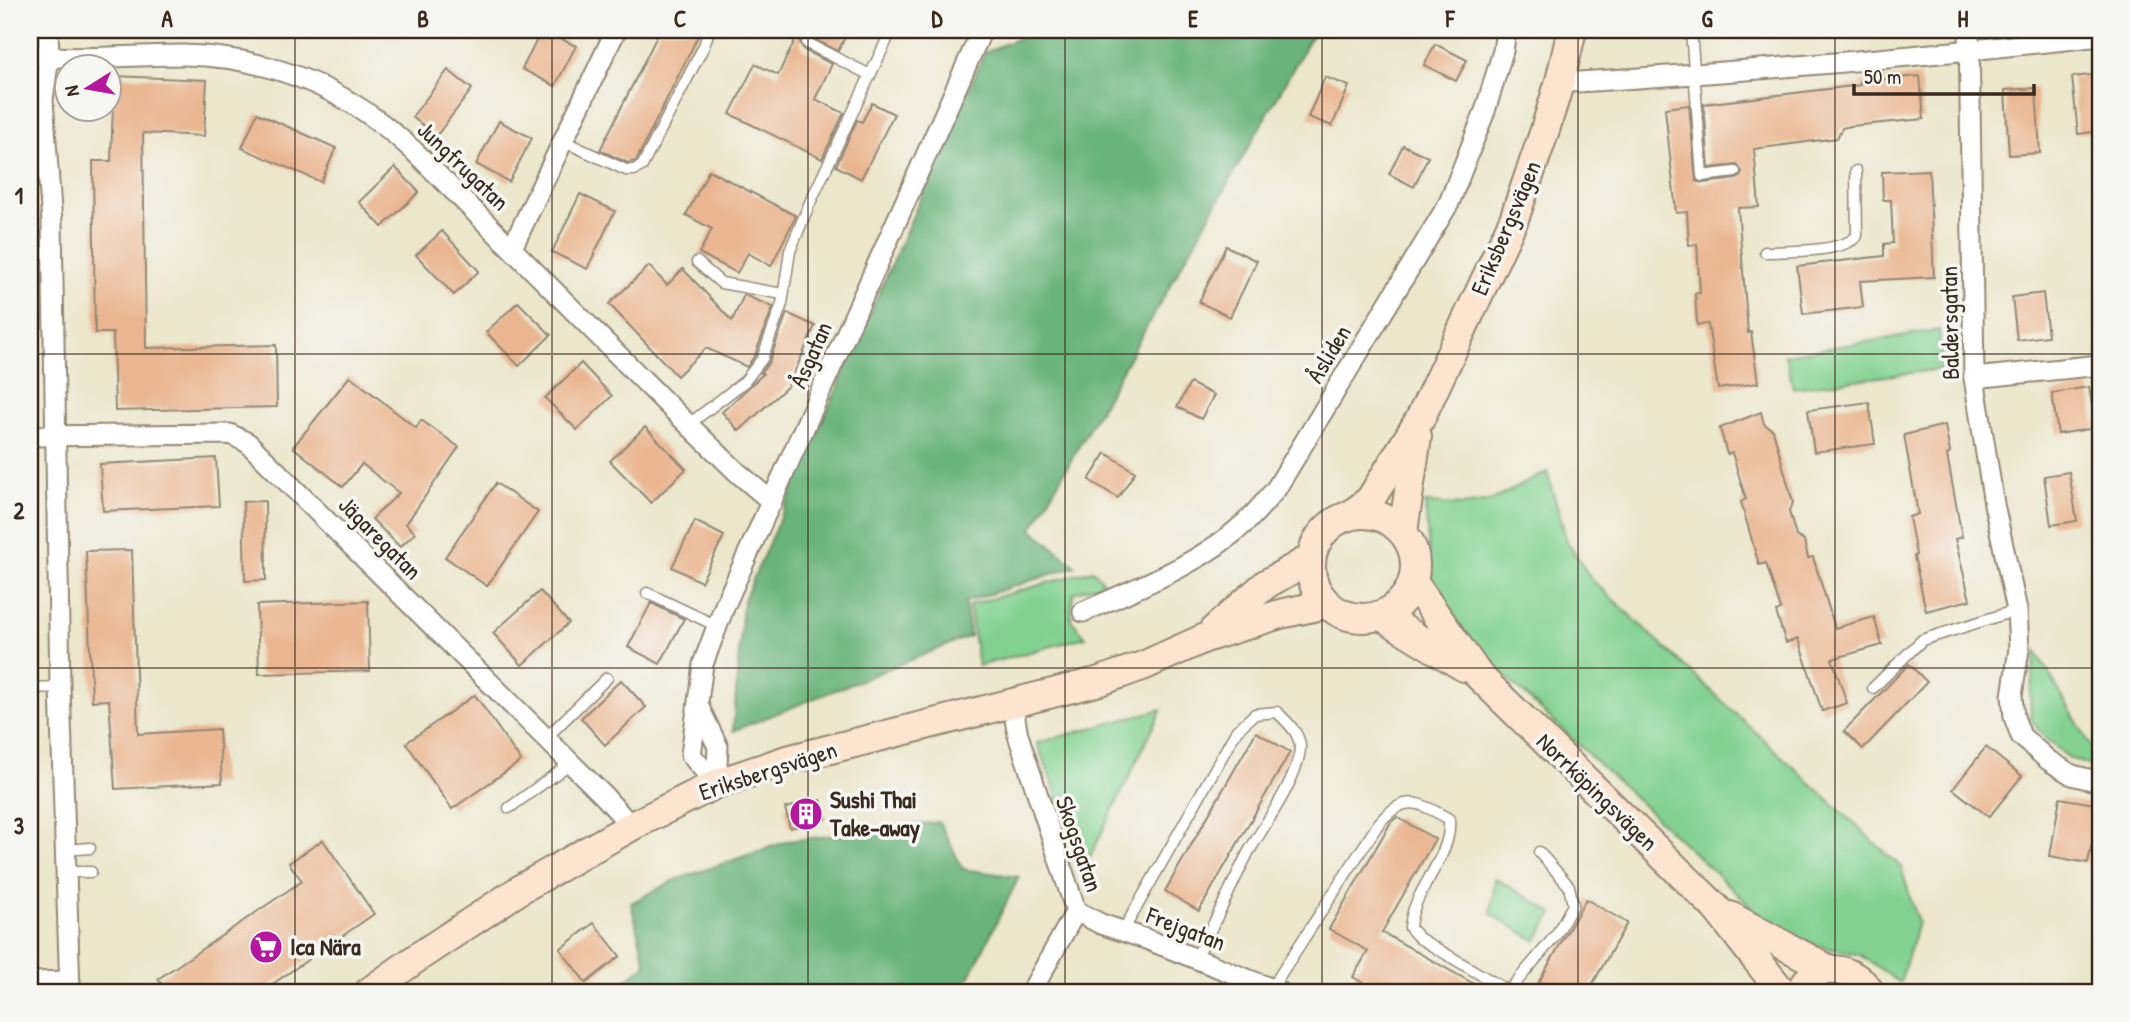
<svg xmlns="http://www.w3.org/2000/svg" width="2130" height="1022" viewBox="0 0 2130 1022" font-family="'Patrick Hand',sans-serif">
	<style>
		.green { fill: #82d191; stroke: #5e7e58; stroke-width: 2 }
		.forest { fill: #69b37b; stroke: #526e4c; stroke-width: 2 }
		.building { fill: #eab691 }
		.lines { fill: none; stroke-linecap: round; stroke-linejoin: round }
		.service-casing { stroke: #938875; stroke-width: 13 }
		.minor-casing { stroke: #938875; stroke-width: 23 }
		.secondary-casing { stroke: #938875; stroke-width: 32 }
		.service { stroke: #fff; stroke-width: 10 }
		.minor { stroke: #fff; stroke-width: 19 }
		.secondary { stroke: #fce5d0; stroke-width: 28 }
		.grid { fill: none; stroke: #3b2a1e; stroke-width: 2; stroke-opacity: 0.55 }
		.labels { text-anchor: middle; stroke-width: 7; stroke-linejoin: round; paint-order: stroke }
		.street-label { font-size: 24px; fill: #3b2a1e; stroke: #f6f6f2 }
		.poi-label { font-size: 24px; font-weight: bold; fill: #3b2a1e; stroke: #f6f6f2; text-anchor: start }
		.neatline { fill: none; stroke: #3b2a1e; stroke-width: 2.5 }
		.grid-label { font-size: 23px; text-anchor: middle; font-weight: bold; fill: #3b2a1e }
	</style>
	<rect width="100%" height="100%" fill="#f6f6f2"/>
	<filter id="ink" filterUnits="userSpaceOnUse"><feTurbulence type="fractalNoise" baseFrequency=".0143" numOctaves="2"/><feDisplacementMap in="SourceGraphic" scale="14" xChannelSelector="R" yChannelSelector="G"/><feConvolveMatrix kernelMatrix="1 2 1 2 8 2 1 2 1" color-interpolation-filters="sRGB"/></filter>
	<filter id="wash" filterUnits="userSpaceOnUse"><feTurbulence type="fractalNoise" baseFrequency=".00686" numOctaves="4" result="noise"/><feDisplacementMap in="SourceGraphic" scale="28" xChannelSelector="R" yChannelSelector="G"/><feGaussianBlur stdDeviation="1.57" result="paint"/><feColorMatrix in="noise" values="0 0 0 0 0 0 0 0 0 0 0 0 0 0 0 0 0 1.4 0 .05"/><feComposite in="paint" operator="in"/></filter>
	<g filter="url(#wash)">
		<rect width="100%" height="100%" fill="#ebe6cc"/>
		<g class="green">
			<polygon points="1939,330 1943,369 1793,388 1785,355"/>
			<polygon points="1547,472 1567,541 1592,580 1901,867 1918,922 1900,983 1860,955 1815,945 1774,928 1462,636 1443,609 1431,579 1425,503 1463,505 1490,501"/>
			<polygon points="1093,570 1104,583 1073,593 1071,620 1086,637 978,666 969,605"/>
			<polygon points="2036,651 2100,762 2100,769 2069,758 2045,738 2031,720 2030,694"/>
			<polygon points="1162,709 1085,867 1037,743"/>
			<polygon points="1495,878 1553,913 1536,941 1491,914"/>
		</g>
		<g class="forest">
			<polygon points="1039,30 1315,30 1032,529 1076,566 965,602 970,636 733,731 743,602 985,52"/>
			<polygon points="939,822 963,869 1019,877 962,992 609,992 646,965 631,903 673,881 788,841"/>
		</g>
		<g id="blocks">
			<g class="building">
				<polygon points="542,30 576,46 555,86 522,69"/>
				<polygon points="660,30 701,30 636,161 628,163 600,150"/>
				<polygon points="800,30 849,30 838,51 807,36 802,37 800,43 804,50 832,64 815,99 844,113 822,159 730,114 755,64 778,75"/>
				<polygon points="1435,44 1467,60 1456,81 1424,65"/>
				<polygon points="448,70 472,89 437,135 412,117"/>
				<polygon points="2100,74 2100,131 2078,134 2072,77"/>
				<polygon points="114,76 207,80 204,136 143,133 146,348 276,345 277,407 115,411 113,333 95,333 93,161 111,161"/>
				<polygon points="1920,76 1924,119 1851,126 1842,128 1837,138 1754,149 1759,207 1738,208 1748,333 1751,332 1758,383 1718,389 1708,324 1697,325 1695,293 1700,293 1697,244 1689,245 1687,212 1676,213 1665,108 1689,105 1696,181 1703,183 1736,179 1740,177 1742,172 1737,165 1709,168 1704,104 1860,85 1860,81"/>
				<polygon points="1325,77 1349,86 1332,126 1308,117"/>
				<polygon points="2036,88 2040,153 2009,155 2005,90"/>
				<polygon points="872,103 894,114 861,179 836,166 857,120 862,122"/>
				<polygon points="257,113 336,148 321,182 242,148"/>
				<polygon points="499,121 532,138 509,182 476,164"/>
				<polygon points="1403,145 1428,157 1414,187 1389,174"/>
				<polygon points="395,167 419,192 382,227 359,202"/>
				<polygon points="709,170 796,216 771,266 748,253 737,273 699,253 712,229 686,215"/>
				<polygon points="1929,170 1934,277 1860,281 1863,307 1803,314 1797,266 1884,256 1884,244 1893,243 1891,200 1883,200 1882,172"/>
				<polygon points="580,194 615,211 587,269 552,252"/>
				<polygon points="442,231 479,271 454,295 416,255"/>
				<polygon points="1226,246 1257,261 1230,317 1199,302"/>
				<polygon points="649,266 667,285 683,269 732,321 744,295 773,307 755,355 747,367 706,348 677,376 609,304"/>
				<polygon points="2043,293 2048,336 2017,340 2012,297"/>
				<polygon points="518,302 551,335 519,366 486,332"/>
				<polygon points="787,313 815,326 789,385 739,431 722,412 763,374 761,373 769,362"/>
				<polygon points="581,363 612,396 577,430 545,398"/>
				<polygon points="350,376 416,428 421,420 459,447 406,524 415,533 400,547 372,519 399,493 362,464 343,487 293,447"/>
				<polygon points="1190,383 1214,395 1201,419 1177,407"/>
				<polygon points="2089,387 2096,428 2058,434 2052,393"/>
				<polygon points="1869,402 1875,444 1814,452 1808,410"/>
				<polygon points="1761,412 1764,424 1773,430 1793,503 1789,511 1796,536 1804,541 1808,558 1813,557 1835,628 1874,617 1882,645 1832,659 1847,703 1822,711 1798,639 1786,643 1776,612 1781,610 1766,563 1759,565 1741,502 1746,499 1732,453 1727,454 1720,428"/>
				<polygon points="1945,425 1950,453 1947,455 1962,537 1955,539 1970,600 1926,611 1914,556 1916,555 1909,517 1918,514 1904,435"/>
				<polygon points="645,427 686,469 651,503 610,461"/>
				<polygon points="1106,453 1135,472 1118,498 1089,480"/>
				<polygon points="216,458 219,506 103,511 100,464"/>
				<polygon points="2069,472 2077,521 2051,525 2044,476"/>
				<polygon points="496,483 538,512 487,586 445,557"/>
				<polygon points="265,501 266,580 245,581 243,502"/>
				<polygon points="695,521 724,536 701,582 672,567"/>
				<polygon points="132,550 138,734 219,729 222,783 115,789 109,700 92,701 86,551"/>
				<polygon points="540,591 569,623 522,665 493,633"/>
				<polygon points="368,601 370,671 259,674 257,605"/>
				<polygon points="651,603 684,619 660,664 628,647"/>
				<polygon points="1909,664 1927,682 1863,749 1844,731"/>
				<polygon points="621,680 646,707 605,745 581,718"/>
				<polygon points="475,695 521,761 452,809 406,743"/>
				<polygon points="1256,732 1290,752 1199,911 1165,891"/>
				<polygon points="1986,747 2022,776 1989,817 1953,789"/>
				<polygon points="2060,798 2100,805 2100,839 2093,837 2088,863 2050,856"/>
				<polygon points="821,800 826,819 790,828 785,808"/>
				<polygon points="1397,817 1435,839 1382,932 1488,992 1379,992 1353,977 1368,951 1329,929 1391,822"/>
				<polygon points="323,840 374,914 261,992 167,992 158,979 302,881 289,863"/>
				<polygon points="1586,899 1627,923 1588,992 1533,992"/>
				<polygon points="594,923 620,956 586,983 560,949"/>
			</g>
		</g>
	</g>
	<g filter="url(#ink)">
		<use href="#blocks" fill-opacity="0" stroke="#938875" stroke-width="2"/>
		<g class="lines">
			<defs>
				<g id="service">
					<polyline points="1691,30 1702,176 1735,172"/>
					<polyline points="807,43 870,75"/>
					<polyline points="563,141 626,170 634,170 642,166 704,46 709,30"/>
					<path d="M1765,252C1788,251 1841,253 1857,236L1856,171"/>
					<polyline points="697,262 721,283 783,294"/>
					<polyline points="688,425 745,381 762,359 782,304 790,251 808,207 891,31"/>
					<polyline points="647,593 717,626"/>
					<polyline points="30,688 60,687"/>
					<polyline points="1873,688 1922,640 2017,610"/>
					<polyline points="546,738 607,678"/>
					<polyline points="509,808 571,763"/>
					<polyline points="65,850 90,848"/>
					<polyline points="66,872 91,872"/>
					<path d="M1123,931L1237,730L1255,714L1277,712C1286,721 1300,733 1300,747C1299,778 1264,825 1248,853C1230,888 1215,924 1195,959"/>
					<path d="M1271,989L1379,823C1405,794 1417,801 1449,819C1453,858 1412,889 1410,928L1419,938L1508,991"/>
					<polyline points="1508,992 1556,935 1573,905 1569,886 1539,852"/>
				</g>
				<g id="minor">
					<polyline points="48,30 49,57 43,100 52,223 60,687 70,992"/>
					<polyline points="1969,30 1974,378 1994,504 2017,610 2019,649 2012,696 2014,717 2021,736 2048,760 2072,775 2100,782"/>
					<path d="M30,55C81,61 133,55 184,55C252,56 319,78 374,118C388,128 402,140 415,152L667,404L737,472L772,502"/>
					<path d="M1560,81L1579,82C1754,71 1927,56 2100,36"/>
					<polyline points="512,248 616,30"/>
					<polyline points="1974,378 2100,365"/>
					<polyline points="30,436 230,434 248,443 604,796 631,826"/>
					<path d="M1083,612C1139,587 1201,564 1246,522C1257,512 1266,500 1276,489L1449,203L1485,111L1503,51L1506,30"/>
					<polyline points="1012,703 1018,735 1076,911 1031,992"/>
					<polyline points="698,705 718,747 716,784"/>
					<polyline points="716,784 691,755 703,664 725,605 982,30"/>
					<polyline points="1076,911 1101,924 1146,939 1280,992"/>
					<polyline points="30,982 70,981"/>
				</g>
				<g id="secondary">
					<circle cx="1363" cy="566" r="52"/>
					<polyline points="1352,514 1370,500 1420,419 1514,219 1544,133 1560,81 1572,30"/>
					<polyline points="1403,532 1417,436"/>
					<polyline points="1413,582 1479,676 1716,908 1782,992"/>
					<polyline points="1380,615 1464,667"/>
					<polyline points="1214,630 1266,584 1310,559"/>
					<polyline points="1730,916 1828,969"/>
					<polyline points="369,992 421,955 524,887 630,827 716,784 787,760 1100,681 1145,665 1205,638 1280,614 1327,604"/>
					<path d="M1800,992C1815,959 1853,966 1870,992"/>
				</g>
			</defs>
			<use href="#service" class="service-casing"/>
			<use href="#minor" class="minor-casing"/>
			<use href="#secondary" class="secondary-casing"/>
			<use href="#service" class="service"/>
			<use href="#minor" class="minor"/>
			<use href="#secondary" class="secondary"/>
		</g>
	</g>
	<path class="grid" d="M295,30V992M552,30V992M808,30V992M1065,30V992M1322,30V992M1578,30V992M1835,30V992M30,354H2100M30,668H2100"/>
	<defs>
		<symbol id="building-disc" viewBox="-11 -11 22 22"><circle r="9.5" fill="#b5179e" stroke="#f6f6f2"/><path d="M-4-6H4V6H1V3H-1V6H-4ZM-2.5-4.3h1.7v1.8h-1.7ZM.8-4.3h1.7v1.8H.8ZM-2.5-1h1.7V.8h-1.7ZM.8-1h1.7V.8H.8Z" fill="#fff"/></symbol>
		<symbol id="supermarket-disc" viewBox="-11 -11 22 22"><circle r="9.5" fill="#b5179e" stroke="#f6f6f2"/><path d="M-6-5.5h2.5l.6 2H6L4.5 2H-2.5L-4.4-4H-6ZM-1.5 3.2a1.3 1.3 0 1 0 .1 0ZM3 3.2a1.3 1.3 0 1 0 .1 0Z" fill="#fff"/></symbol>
	</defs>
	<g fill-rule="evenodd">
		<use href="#building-disc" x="787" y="795" width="38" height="38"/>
		<use href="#supermarket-disc" x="247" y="928" width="38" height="38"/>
	</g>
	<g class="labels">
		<g class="street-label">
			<text transform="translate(463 166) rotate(44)" y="8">Jungfrugatan</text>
			<text transform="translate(1506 228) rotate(-67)" y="8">Eriksbergsvägen</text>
			<text transform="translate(1950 323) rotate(-91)" y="8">Baldersgatan</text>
			<text transform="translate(1329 354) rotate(-59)" y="8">Åsliden</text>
			<text transform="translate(811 355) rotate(-66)" y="8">Åsgatan</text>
			<text transform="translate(380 538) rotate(45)" y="8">Jägaregatan</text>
			<text transform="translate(768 771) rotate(-18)" y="8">Eriksbergsvägen</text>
			<text transform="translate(1597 792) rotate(44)" y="8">Norrköpingsvägen</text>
			<text transform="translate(1079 844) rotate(71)" y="8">Skogsgatan</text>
			<text transform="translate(1186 929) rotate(21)" y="8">Frejgatan</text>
		</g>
		<g class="poi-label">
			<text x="830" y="808">Sushi Thai<tspan x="830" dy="28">Take-away</tspan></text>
			<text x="290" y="955">Ica Nära</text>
		</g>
	</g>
	<rect width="2130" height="1022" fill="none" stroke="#f6f6f2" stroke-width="77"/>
	<g transform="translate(88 88) rotate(259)"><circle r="33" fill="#f6f6f2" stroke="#aba49d" stroke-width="2"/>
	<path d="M0-5L12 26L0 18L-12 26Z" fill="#b5179e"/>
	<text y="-10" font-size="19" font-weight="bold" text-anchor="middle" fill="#3b2a1e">N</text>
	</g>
	<path d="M1854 84v10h180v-10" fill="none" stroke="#3b2a1e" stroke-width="3.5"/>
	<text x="1864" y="84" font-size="21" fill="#3b2a1e" stroke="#f6f6f2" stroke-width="5" paint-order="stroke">50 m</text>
	<rect x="38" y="38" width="2054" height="946" class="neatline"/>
	<g class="grid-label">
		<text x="167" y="27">A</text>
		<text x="423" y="27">B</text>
		<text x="680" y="27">C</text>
		<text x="937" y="27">D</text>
		<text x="1193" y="27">E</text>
		<text x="1450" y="27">F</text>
		<text x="1707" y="27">G</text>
		<text x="1963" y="27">H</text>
		<text x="19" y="204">1</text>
		<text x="19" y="519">2</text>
		<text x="19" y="834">3</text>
	</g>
</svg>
